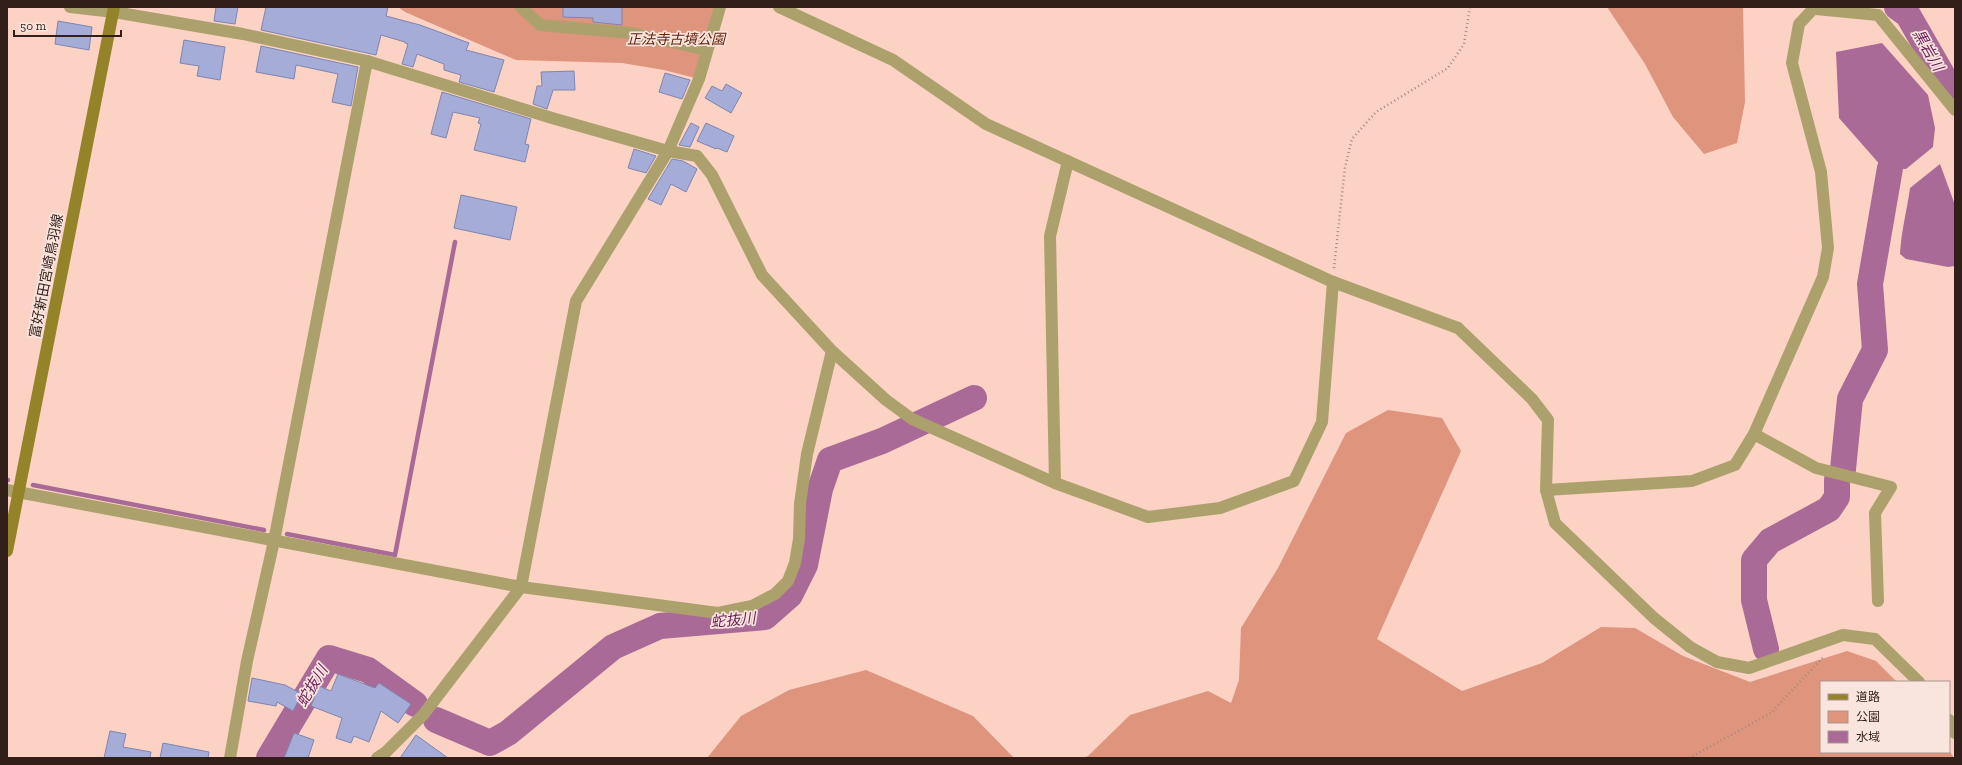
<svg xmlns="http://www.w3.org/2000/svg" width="1962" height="765" viewBox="0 0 1962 765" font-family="'Zilla Slab','Noto Sans JP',serif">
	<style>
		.green { fill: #de947d }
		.water { fill: #a96a97 }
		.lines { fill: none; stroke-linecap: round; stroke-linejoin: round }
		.stream { stroke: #a96a97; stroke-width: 4.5 }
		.river { stroke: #a96a97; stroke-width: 26 }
		.building { fill: #a5acd8; stroke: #7e85af }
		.path { stroke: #a8877d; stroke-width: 2.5; stroke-dasharray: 1 3; stroke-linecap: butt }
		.minor { stroke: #aca16c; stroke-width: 12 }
		.tertiary { stroke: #aca16c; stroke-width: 12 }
		.secondary { stroke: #948329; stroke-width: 12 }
		.labels { text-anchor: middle; stroke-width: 3.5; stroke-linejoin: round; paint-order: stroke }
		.park-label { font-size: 14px; font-style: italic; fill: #66210b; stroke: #fae4de }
		.street-label { font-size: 14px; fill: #321f19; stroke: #fae4de }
		.water-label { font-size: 15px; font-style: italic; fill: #6b1e5a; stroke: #fae4de }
	</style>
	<rect width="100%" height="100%" fill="#fcd2c5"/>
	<g class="green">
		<polygon points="398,7 720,7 699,79 664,70 622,63 516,60 405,12"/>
		<polygon points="1607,7 1743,7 1745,102 1737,143 1704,154 1673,117 1645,64"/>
		<polygon points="1388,410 1442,418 1461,451 1377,639 1462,691 1542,663 1601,627 1635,628 1683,656 1750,682 1847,651 1876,661 1897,682 1821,682 1821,752 1949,752 1949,750 1954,758 1082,758 1088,756 1130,715 1208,691 1231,703 1239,680 1241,628 1278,568 1346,433"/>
		<polygon points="866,670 973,716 1014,758 707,758 741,716 789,690"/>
	</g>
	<g class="water">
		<polygon points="1882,43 1928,95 1935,128 1933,147 1906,169 1883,168 1839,118 1836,52"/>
		<path d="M1940,164L1955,205V266L1948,267L1906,259L1900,254C1901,232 1907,210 1910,188Z"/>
	</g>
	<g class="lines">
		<g class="stream">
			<polyline points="7,480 8,480"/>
			<polyline points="33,485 264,530"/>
			<polyline points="287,534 395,555 455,242"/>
		</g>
		<g class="river">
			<polyline points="1897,7 1908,15 1955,97"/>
			<polyline points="1843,469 1850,399 1875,350 1870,284 1890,168"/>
			<polyline points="1766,649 1754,600 1754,560 1770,541 1829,509 1837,497 1837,480"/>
			<polyline points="436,720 490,743 508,733 613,647 660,626 765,617 790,595 805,565 820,489 830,460 882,441 974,398"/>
			<polyline points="269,758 329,658 368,670 415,704"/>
		</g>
	</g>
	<g class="building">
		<polygon points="216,7 238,7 235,24 214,21"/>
		<polygon points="266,7 388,7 386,16 420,25 469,43 466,50 504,60 494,92 459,82 461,75 444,70 444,64 417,54 413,67 402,64 408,44 405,43 405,42 381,35 376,55 261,30"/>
		<polygon points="563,7 622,7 622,25 593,22 593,18 563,17"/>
		<polygon points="58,21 92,27 89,50 55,44"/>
		<polygon points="184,40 225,47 220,80 197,76 199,66 180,63"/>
		<polygon points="261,46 358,67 351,106 332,102 338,74 296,65 294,79 256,72"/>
		<polygon points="574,71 575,90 553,90 547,109 533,104 537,86 542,86 541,72"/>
		<polygon points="665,73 690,80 682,99 659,92"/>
		<polygon points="726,84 742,93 731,113 705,98 712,86 722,91"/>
		<polygon points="442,92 531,119 525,144 529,145 525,162 474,150 481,124 478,123 480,118 453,112 446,138 431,134"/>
		<polygon points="691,123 699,127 690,147 679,145"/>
		<polygon points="706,123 734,136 727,152 717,148 716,149 697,141"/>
		<polygon points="634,149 656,156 646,173 628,168"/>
		<polygon points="672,159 683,161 697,169 686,192 671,184 661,205 648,199"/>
		<polygon points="461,195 517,207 510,240 454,228"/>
		<polygon points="338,674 375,688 379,683 411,704 398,723 381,711 369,742 354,736 351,743 336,738 342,718 311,706 319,686 331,691"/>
		<polygon points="252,678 285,685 302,694 293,711 277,702 276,706 248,701"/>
		<polygon points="110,731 126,734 123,747 151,752 150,758 104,758"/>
		<polygon points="294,733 314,740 308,758 284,758"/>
		<polygon points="416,735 448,758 400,758"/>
		<polygon points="163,743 209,752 208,758 160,758"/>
	</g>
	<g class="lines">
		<g class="path">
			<polyline points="1334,268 1345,167 1352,139 1376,112 1448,68 1464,44 1470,7"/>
			<polyline points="1689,758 1771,713 1824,656"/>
		</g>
		<g class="minor">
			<polyline points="521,7 540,25 631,33 707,50"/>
			<polyline points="779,7 893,60 986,124 1333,282 1458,328 1532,399 1548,420 1546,490 1555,523 1654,618 1690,647 1717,662 1749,668 1843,635 1875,639 1919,682"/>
			<polyline points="1816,9 1878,15 1955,110"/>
			<polyline points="114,12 243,34 367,61 552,118 668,151 697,156 712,175 762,275 832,351 886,400 912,419 1055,483 1148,517 1220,508 1294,481 1322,422 1333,282"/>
			<polyline points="1754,434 1816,468 1891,487 1875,513 1878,601"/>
			<polyline points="1055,483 1050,236 1068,161"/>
			<polyline points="7,490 521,587 718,613 752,606 775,594 788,581 795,563 799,539 800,504 807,454 832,351"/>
			<polyline points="1546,490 1692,481 1735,465 1754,434 1823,277 1828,248 1821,172 1792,63 1799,24 1815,7"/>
			<polyline points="1949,720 1955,733"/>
			<polyline points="230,758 247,661 274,541 367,61"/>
			<polyline points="377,758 386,752 423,715 521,587 576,301 668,151 699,79 720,7"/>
		</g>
		<polyline class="tertiary" points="70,7 114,12"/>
		<polyline class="secondary" points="7,551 114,7"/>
	</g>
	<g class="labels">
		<g class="park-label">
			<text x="676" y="44">正法寺古墳公園</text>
		</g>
		<g class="street-label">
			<text transform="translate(46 276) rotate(-79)" y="5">富好新田宮崎鳥羽線</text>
		</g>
		<g class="water-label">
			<text transform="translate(1928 50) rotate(60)" y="5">黒岩川</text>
			<text transform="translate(733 620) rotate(-5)" y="5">蛇抜川</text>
			<text transform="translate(312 686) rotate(-59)" y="5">蛇抜川</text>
		</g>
	</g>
	<rect width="1962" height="765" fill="none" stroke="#321f19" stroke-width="16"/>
	<rect x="1820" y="681" width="130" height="72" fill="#fae4de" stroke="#aa958f"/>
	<rect x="1828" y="694" width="20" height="6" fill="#948329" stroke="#aa958f"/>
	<text x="1856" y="701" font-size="12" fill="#321f19">道路</text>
	<rect x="1828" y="711" width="20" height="12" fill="#de947d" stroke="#aa958f"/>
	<text x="1856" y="721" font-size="12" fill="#321f19">公園</text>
	<rect x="1828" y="731" width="20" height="12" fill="#a96a97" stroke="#aa958f"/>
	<text x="1856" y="741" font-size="12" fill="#321f19">水域</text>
	<path d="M14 30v6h107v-6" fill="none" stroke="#321f19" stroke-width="2"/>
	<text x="20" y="30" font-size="12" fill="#321f19" stroke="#fae4de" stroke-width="3" paint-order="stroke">50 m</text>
</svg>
